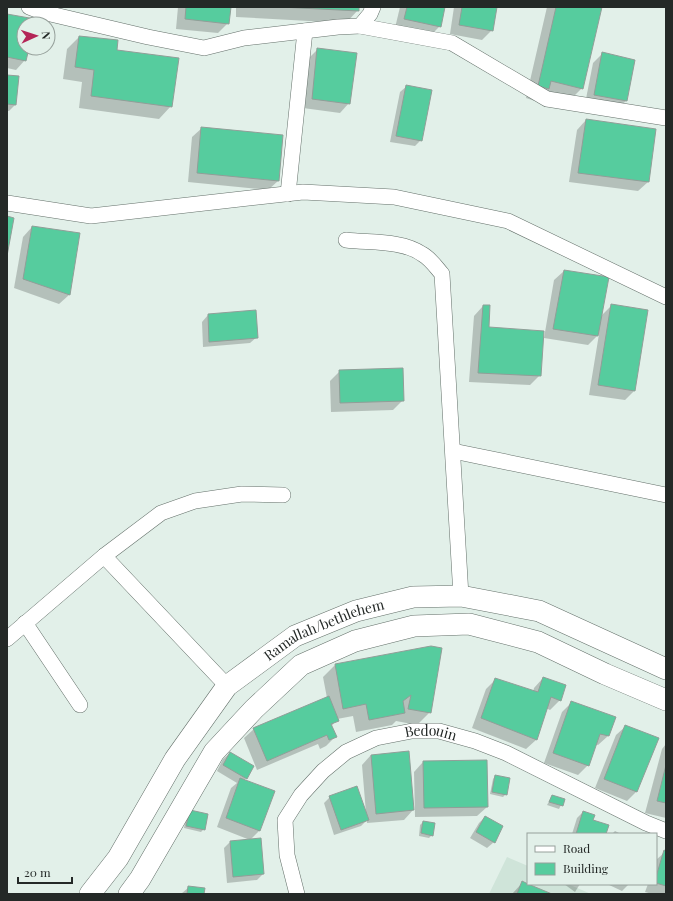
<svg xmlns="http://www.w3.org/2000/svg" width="673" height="901" viewBox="0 0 673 901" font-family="'Playfair Display',serif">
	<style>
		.built { fill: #cfe4d9 }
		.shadow { fill: #0003 }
		.building { fill: #56cc9e; stroke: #919e98 }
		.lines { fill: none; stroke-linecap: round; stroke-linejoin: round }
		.street-casing { stroke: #64706a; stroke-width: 16 }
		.secondary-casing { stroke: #64706a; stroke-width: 22 }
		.street { stroke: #fff; stroke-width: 15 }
		.secondary { stroke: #fff; stroke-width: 21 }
		.labels { text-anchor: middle; stroke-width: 3; stroke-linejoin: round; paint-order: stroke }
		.street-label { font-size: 14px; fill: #242927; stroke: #e2f0e9 }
	</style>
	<rect width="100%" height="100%" fill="#e2f0e9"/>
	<polygon class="built" points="507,857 528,866 528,884 568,884 591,894 489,894"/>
	<g class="shadow">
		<polygon points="178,7 230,7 228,23 218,33 176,29"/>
		<polygon points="236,7 358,7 358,10 346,23 236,17"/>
		<polygon points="400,7 444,7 440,26 430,36 395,28"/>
		<polygon points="454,7 496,7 492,30 482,40 450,34"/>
		<polygon points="547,7 601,7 582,88 569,101 543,94 535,101 526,98"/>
		<polygon points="7,15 33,24 24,24 24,48 28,48 25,60 16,70 7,68"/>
		<polygon points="79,37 116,51 171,106 159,119 79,108 82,82 63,79 67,49"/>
		<polygon points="318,49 349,103 340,113 303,108 308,59"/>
		<polygon points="603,53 634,61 626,101 616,110 585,104 593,63"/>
		<polygon points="7,76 15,105 9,111 7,111"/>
		<polygon points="407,86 421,140 415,146 390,142 400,92"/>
		<polygon points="586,120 655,130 648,182 638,191 569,182 577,130"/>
		<polygon points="202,128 282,136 278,181 268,190 188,182 192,137"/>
		<polygon points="32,227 79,234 69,295 59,304 14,288 23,237"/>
		<polygon points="564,271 601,316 612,305 647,311 634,391 625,400 589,395 599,334 588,345 544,338 554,280"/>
		<polygon points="483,306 488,328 540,375 530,385 469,382 474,316"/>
		<polygon points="208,315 257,337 250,343 203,347 202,322"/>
		<polygon points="340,371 403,400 393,410 331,412 330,381"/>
		<polygon points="431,647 430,712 417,725 396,721 392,725 356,732 353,716 337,719 331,727 336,736 326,746 320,749 318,744 257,770 244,738 254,729 327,698 323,677 335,665"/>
		<polygon points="543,678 560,700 550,710 546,708 536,740 526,749 472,728 486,689 496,679 533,692 534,688"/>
		<polygon points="572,702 614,718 608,736 598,745 595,744 588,765 578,775 544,763 562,712"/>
		<polygon points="626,726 636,792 627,801 595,788 616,735"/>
		<polygon points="666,744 666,818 645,813 662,749"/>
		<polygon points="230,753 246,778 244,780 260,830 250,840 217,827 231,788 237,783 217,771 223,759"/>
		<polygon points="371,755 413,810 404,820 367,823 367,820 361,826 334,835 324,803 330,797 366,813 362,765"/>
		<polygon points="423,762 487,807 477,816 415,817 414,772"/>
		<polygon points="495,776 506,794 503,797 490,794 493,779"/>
		<polygon points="552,796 564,799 559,809 547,805"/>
		<polygon points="583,812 605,834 572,834 577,818"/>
		<polygon points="187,814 204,829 201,832 184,828"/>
		<polygon points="485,817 494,842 487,848 470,838 479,823"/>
		<polygon points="423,822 432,835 429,838 419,836 420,825"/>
		<polygon points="615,831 621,834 612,834"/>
		<polygon points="260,839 263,874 257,880 227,883 224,848 230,842"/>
		<polygon points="665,852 666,894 652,894 645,892 648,884 656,884 656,860"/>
		<polygon points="523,882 550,894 512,894"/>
		<polygon points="564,884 580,884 575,892"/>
		<polygon points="607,884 629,884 622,891"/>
		<polygon points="189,887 203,894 181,894"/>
	</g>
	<g class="building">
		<polygon points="186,7 231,7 229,24 185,19"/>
		<polygon points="280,7 359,7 359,11"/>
		<polygon points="407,7 445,7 441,27 404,19"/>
		<polygon points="462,7 497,7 493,31 459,25"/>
		<polygon points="556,7 602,7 583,89 551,81 549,89 538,86"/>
		<polygon points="7,14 35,19 34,24 24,24 24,48 29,48 26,61 7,57"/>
		<polygon points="79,36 118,40 117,50 179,58 172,107 91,96 94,70 75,67"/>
		<polygon points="317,48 357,53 350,104 312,99"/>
		<polygon points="602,52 635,60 627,101 594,95"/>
		<polygon points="7,75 19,76 16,105 7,104"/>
		<polygon points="406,85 432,90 422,141 396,136"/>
		<polygon points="586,119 656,129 649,182 578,173"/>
		<polygon points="201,127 283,135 279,181 197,173"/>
		<polygon points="7,216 14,218 7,256"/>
		<polygon points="32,226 80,233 70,295 23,279"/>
		<polygon points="564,270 609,277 598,336 553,329"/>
		<polygon points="611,304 648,310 635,391 598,385"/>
		<polygon points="483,305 490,305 489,327 544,331 541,376 478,373"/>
		<polygon points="256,310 258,338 209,342 208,314"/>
		<polygon points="403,368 404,401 340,403 339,370"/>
		<polygon points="431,646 442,648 431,713 408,709 411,695 403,701 405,713 369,720 366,704 343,709 335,664"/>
		<polygon points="543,677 566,685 561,701 551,697 537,740 481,718 495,678 538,692"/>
		<polygon points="329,696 339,721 331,724 337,737 329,740 327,735 267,761 253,728"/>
		<polygon points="571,701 616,717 609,736 600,734 589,766 553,753"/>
		<polygon points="625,725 659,738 637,792 604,779"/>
		<polygon points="409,751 414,810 376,814 371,755"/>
		<polygon points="230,752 254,766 247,779 223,765"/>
		<polygon points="487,760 488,807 424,808 423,761"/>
		<polygon points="666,765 666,803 657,801"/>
		<polygon points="495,775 510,778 507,795 492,792"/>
		<polygon points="240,778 275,791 260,831 226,818"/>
		<polygon points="357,786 369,820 341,830 329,796"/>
		<polygon points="552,795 565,799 563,806 549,802"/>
		<polygon points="190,810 208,814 205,830 186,826"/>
		<polygon points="583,811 595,815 593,820 609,825 606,834 576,834"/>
		<polygon points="485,816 503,826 495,843 476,832"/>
		<polygon points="423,821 435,823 433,836 421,833"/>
		<polygon points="261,838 264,874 233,877 230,841"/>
		<polygon points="664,850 666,851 666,886 656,883 656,877"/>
		<polygon points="522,881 528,884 552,894 517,894"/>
		<polygon points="188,886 205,888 204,894 187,894"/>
	</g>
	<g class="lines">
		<defs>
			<g id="street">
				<polyline points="29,7 42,12 148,37 204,48 244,38 338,27 360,26 370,14 373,7"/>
				<polyline points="360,26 452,43 547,99 666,118"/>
				<polyline points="288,194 305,31"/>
				<polyline points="7,203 91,216 303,192 394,197 508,221 666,297"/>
				<path d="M346,240C370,243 402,240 422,254C430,258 436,267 442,274L461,596"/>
				<polyline points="453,451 666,495"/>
				<polyline points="104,556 227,686"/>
				<polyline points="25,623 80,705"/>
				<polyline points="7,639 104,556 161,513 195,501 242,494 283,495"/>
				<path id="s1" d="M297,894L287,855L285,820L301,795L323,771L346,752L376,738L412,731H439L475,741L506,753L646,823L666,831"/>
			</g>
			<g id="secondary">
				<path id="s2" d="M90,894L118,858L175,759L227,686L295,636L356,611L413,597L461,596L539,611L666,669"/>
				<polyline points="129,894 140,879 214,752 254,709 301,665 355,641 414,626 469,624 538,642 605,674 666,700"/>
			</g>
		</defs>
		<use href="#street" class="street-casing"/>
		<use href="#secondary" class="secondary-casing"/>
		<use href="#street" class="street"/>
		<use href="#secondary" class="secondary"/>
	</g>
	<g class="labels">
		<g class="street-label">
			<text dy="5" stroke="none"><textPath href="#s2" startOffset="363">Ramallah/bethlehem</textPath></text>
			<text dy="5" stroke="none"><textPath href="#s1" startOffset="256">Bedouin</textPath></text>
		</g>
	</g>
	<rect width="673" height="901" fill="none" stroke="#242927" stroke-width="16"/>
	<rect x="527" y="833" width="130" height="52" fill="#e2f0e9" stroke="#96a09b"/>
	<rect x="535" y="846" width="20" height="6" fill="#ffffff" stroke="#96a09b"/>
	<text x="563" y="853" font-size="12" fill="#242927">Road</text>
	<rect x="535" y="863" width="20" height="12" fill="#56cc9e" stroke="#96a09b"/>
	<text x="563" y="873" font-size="12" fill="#242927">Building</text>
	<g transform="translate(36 36) rotate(87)"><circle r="19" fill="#e2f0e9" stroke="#96a09b"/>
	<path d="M0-3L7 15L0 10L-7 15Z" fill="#b42557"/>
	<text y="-6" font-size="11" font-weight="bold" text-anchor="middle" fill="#242927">N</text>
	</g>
	<path d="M18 877v6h54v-6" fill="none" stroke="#242927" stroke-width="2"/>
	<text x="24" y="877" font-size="12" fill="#242927" stroke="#e2f0e9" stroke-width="3" paint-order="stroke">20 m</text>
</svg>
